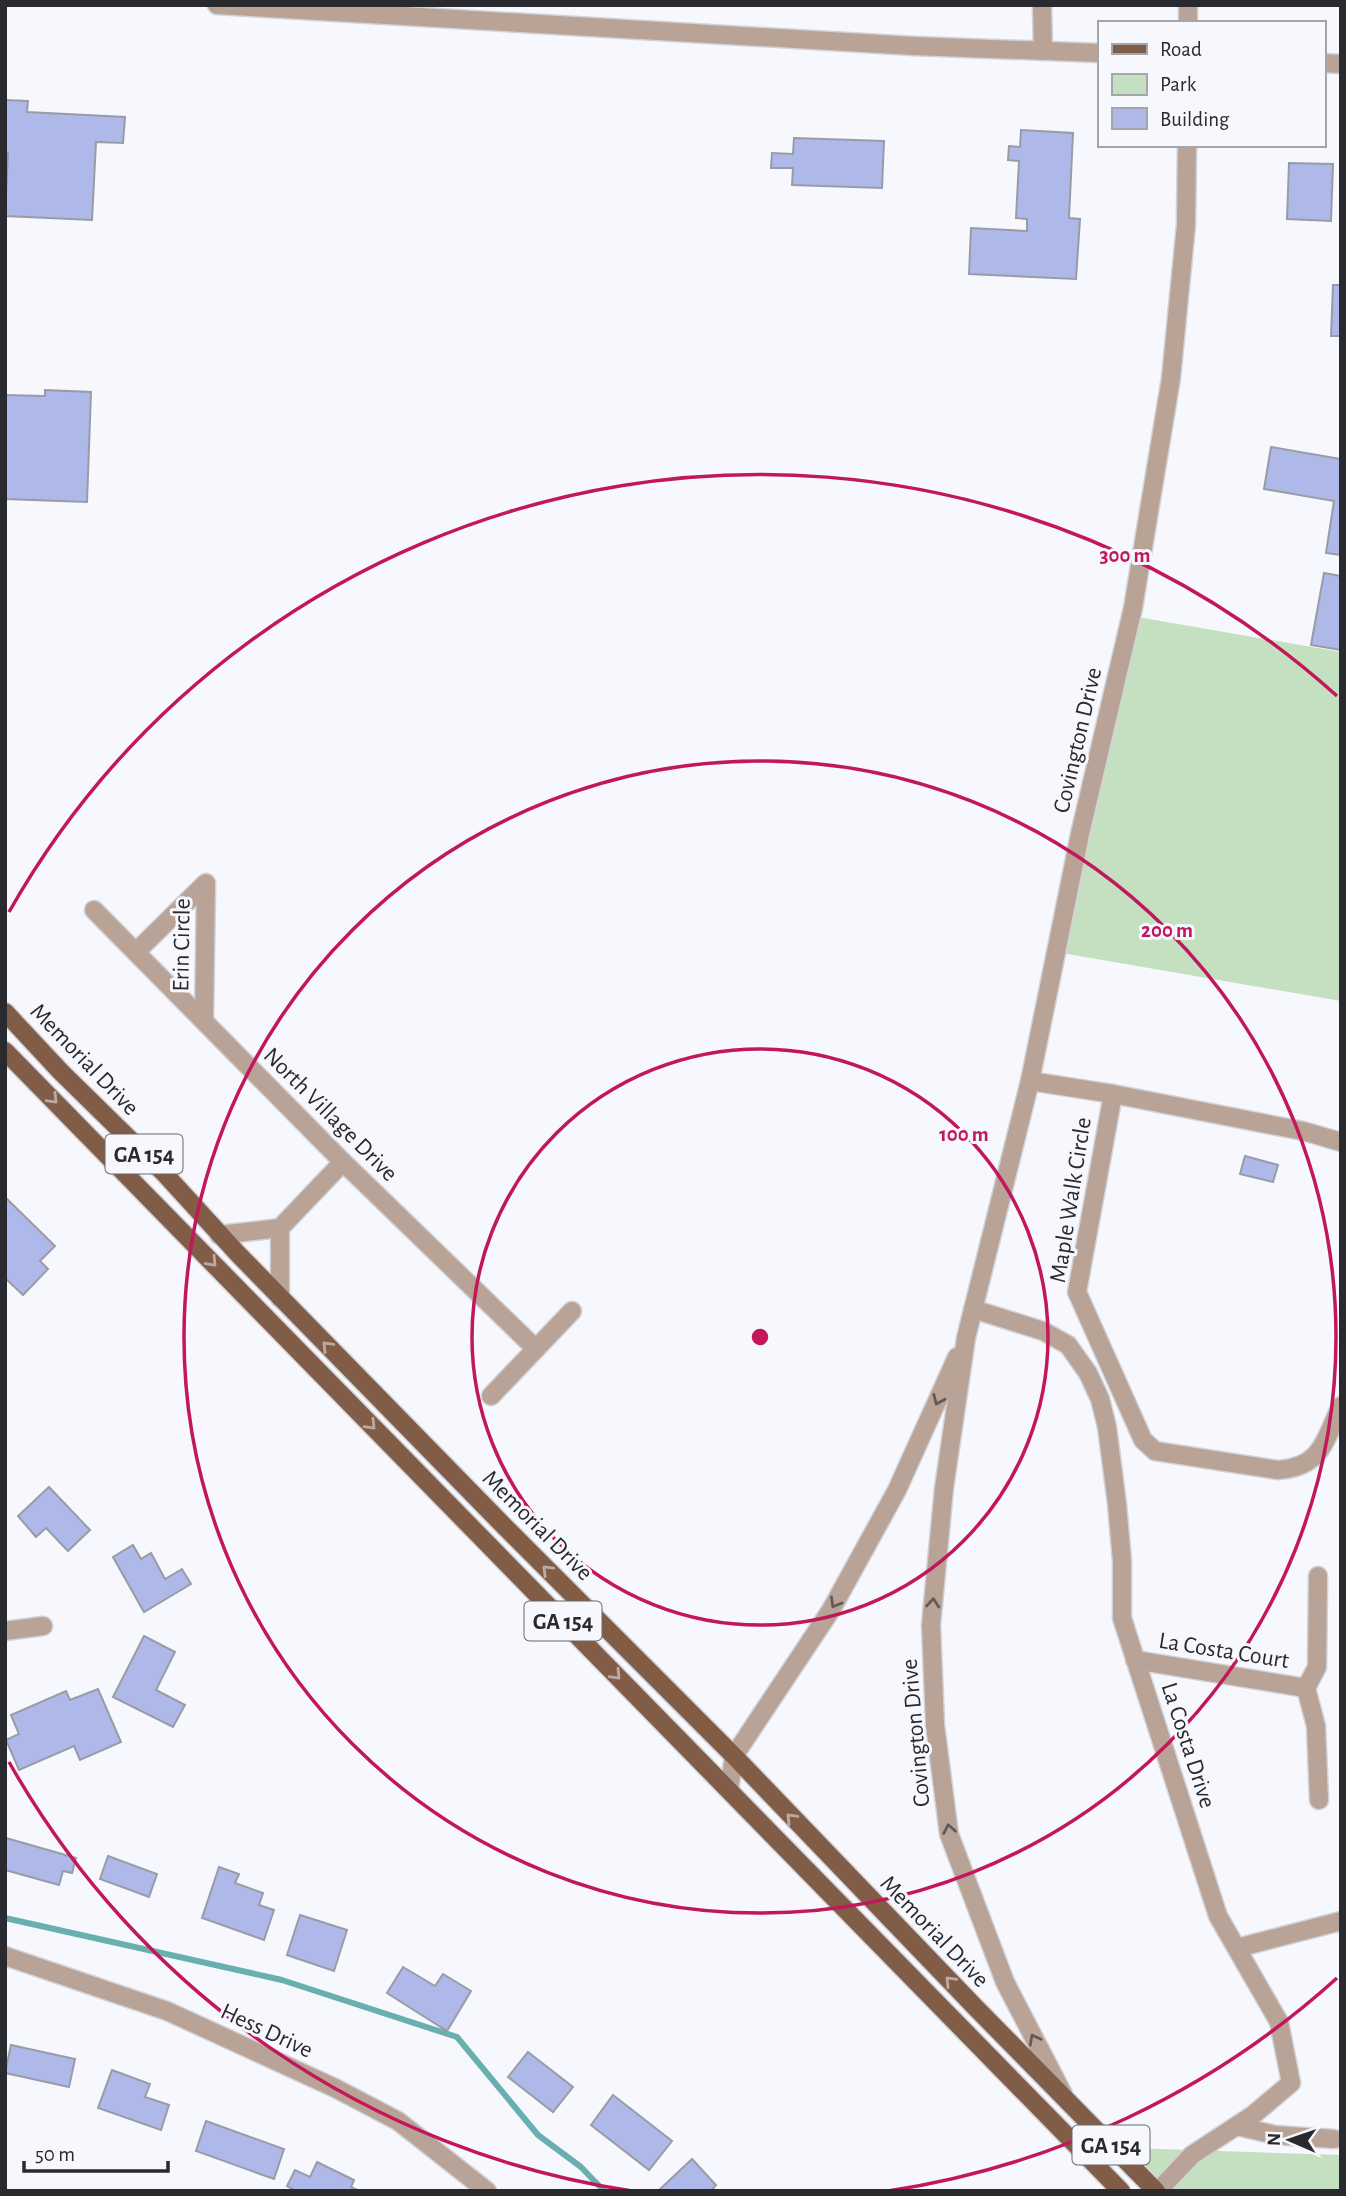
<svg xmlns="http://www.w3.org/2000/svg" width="1346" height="2196" viewBox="0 0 1346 2196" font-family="'Alegreya Sans',sans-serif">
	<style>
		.green { fill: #c5e0c0 }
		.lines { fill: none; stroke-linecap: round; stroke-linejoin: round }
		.stream { stroke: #6aafaf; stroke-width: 6 }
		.building { fill: #aeb9e9; stroke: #999ba7; stroke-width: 2 }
		.minor-casing { stroke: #d2d3d8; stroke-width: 21 }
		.major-casing { stroke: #d2d3d8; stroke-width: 21 }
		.minor { stroke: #b9a396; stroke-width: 18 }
		.major { stroke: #815c46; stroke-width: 18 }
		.oneway { stroke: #bcaaa2 }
		.oneway2 { stroke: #635a58 }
		.ring { fill: none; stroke: #c2185b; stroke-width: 3.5 }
		.labels { text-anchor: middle; stroke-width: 6; stroke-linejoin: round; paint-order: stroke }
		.shield { fill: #f7f8fd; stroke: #67686d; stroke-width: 2 }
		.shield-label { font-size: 23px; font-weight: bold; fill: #292a2f }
		.street-label { font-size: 24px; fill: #292a2f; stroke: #f7f8fd }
		.centre { fill: #c2185b; stroke: #f7f8fd; stroke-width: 3.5 }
		.ring-label { font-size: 21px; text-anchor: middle; font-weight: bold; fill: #c2185b; stroke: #f7f8fd; stroke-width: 6; stroke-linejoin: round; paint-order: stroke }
	</style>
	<rect width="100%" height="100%" fill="#f7f8fd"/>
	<g class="green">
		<polygon points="1126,615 1341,652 1341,1001 1050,951"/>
		<polygon points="1101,2147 1341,2155 1341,2191 1144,2191"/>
	</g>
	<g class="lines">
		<polyline class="stream" points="5,1918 282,1980 457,2037 538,2135 581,2167 604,2191"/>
	</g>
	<g class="building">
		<polygon points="5,100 28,101 27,112 125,117 123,143 96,142 92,220 5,216 8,153 5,153"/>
		<polygon points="1021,130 1073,133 1069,218 1080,219 1076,279 969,274 971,228 1027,231 1027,219 1016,218 1019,161 1008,160 1009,146 1020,147"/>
		<polygon points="794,138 884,141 882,188 792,185 793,168 771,168 772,153 793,154"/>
		<polygon points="1289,163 1333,164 1331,221 1287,219"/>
		<polygon points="1333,285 1341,285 1341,336 1331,336"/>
		<polygon points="45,390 91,392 87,502 5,499 5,395 45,396"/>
		<polygon points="1271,447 1341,459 1341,555 1326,553 1334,501 1264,489"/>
		<polygon points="1324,573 1341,576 1341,650 1311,645"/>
		<polygon points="1245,1156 1278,1165 1273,1182 1240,1174"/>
		<polygon points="5,1197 55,1246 40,1261 48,1269 23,1295 5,1278"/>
		<polygon points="49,1487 90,1530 68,1551 46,1528 36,1537 18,1516"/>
		<polygon points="133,1545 141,1559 151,1553 165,1579 182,1569 191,1584 144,1612 113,1557"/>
		<polygon points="144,1636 175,1652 156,1690 185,1705 173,1727 113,1697"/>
		<polygon points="98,1689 121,1742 80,1760 74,1746 19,1770 6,1740 19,1734 11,1715 66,1691 70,1700"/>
		<polygon points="6,1838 76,1858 72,1873 63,1871 59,1885 5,1870"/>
		<polygon points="108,1856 157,1874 149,1897 100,1879"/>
		<polygon points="219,1867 239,1874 235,1883 263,1893 259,1905 274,1910 264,1940 202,1918"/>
		<polygon points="300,1915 347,1930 334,1971 287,1955"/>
		<polygon points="403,1967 435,1986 443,1974 471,1991 447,2031 387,1993"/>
		<polygon points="11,2045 75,2059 69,2087 5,2073"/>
		<polygon points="528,2052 573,2087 553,2112 508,2077"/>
		<polygon points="112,2070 150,2084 145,2097 169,2105 161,2130 98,2108"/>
		<polygon points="613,2095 672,2141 649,2170 591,2125"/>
		<polygon points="206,2121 284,2149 274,2179 196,2151"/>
		<polygon points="692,2159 716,2185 711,2191 658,2191"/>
		<polygon points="317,2162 354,2180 351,2187 359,2191 296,2191 287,2186 295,2170 310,2177"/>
	</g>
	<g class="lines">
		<defs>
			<g id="minor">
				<polyline points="217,5 914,46 1099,53"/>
				<polyline points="1042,5 1043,51"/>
				<polyline points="1188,5 1188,23"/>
				<polyline points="1323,63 1341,64"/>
				<polyline points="94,910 343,1162 536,1349"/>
				<polyline points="136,952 206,883 204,1021"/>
				<polyline points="1030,1081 1113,1094"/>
				<path d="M1341,1142L1303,1131L1113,1094L1077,1292L1143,1440L1155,1451L1278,1470C1322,1467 1324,1441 1341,1406"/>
				<polyline points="280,1228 280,1298"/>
				<polyline points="219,1235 280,1228 343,1162"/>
				<polyline points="973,1309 1043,1331 1068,1345 1088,1373 1100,1399 1107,1427 1117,1504 1122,1561 1122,1618 1218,1916 1279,2022 1291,2083 1253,2115 1192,2155 1158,2191"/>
				<polyline points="491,1396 572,1311"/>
				<polyline points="1318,1576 1317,1667 1306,1688 1316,1726 1319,1800"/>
				<polyline points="5,1631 43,1626"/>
				<polyline points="1135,1660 1306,1688"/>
				<polyline points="729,1790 734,1756 831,1610 897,1490 957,1357"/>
				<polyline points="1237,1948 1341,1921"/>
				<polyline points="5,1956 167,2011 335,2088 398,2121 487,2191"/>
				<polyline points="1063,2094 1005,1982 949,1834 935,1725 931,1625 944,1488 966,1338 1030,1081 1080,834 1133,608 1171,378 1186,225 1187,145"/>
				<polyline points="1237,2126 1275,2135 1334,2139"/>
			</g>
			<g id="major">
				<polyline points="5,1012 61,1072 163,1172 238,1254 504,1526 734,1756 976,2008 1156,2191"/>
				<polyline points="5,1051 1121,2191"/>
			</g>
		</defs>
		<use href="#minor" class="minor-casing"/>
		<use href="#major" class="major-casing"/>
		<use href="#minor" class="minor"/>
		<use href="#major" class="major"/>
	</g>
	<defs><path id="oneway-chevron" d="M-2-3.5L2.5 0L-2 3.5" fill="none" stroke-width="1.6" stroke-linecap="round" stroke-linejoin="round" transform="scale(1.75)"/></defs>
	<g class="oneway">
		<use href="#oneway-chevron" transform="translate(53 1099) rotate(46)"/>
		<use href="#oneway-chevron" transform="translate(212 1262) rotate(46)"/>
		<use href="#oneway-chevron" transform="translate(327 1346) rotate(-134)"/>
		<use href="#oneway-chevron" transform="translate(371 1425) rotate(46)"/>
		<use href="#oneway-chevron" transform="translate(547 1570) rotate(-135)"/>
		<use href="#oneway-chevron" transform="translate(616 1675) rotate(46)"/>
		<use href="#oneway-chevron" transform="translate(791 1818) rotate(-134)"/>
		<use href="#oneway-chevron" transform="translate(950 1981) rotate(-134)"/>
	</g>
	<g class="oneway2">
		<use href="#oneway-chevron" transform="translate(938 1400) rotate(114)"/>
		<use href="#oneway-chevron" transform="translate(835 1603) rotate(120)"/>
		<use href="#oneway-chevron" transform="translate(933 1603) rotate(-85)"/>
		<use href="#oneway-chevron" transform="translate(949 1829) rotate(-101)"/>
		<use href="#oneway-chevron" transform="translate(1034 2039) rotate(-118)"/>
	</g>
	<g class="ring">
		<circle cx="760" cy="1337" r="288"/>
		<circle cx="760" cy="1337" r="576"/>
		<path d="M1337 1978A863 863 0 0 1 888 2191M632 2191A863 863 0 0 1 9 1762M9 912A863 863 0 0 1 1337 696"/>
	</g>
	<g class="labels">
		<g class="shield">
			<rect x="105.5" y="1134.5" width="77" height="39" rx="5"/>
			<rect x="524.5" y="1601.5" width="77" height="39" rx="5"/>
			<rect x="1072.5" y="2125.5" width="77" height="39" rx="5"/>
		</g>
		<g class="shield-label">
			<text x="144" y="1162">GA 154</text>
			<text x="563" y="1629">GA 154</text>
			<text x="1111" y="2153">GA 154</text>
		</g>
		<g class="street-label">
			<text transform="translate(1077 740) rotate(-77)" y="8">Covington Drive</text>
			<text transform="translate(181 945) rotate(-89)" y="8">Erin Circle</text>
			<text transform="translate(85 1059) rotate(46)" y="8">Memorial Drive</text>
			<text transform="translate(331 1114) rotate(45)" y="8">North Village Drive</text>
			<text transform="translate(1070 1200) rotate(-81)" y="8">Maple Walk Circle</text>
			<text transform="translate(538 1525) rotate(45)" y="8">Memorial Drive</text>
			<text transform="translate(1224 1650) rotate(9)" y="8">La Costa Court</text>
			<text transform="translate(915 1733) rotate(-95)" y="8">Covington Drive</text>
			<text transform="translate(1189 1745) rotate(72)" y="8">La Costa Drive</text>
			<text transform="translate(935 1931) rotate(46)" y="8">Memorial Drive</text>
			<text transform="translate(267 2030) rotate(25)" y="8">Hess Drive</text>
		</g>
	</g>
	<circle cx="760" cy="1337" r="10" class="centre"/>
	<g class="ring-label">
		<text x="1125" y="562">300 m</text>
		<text x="1167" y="937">200 m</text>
		<text x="964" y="1141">100 m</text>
	</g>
	<rect width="1346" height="2196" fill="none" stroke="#292a2f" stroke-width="14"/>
	<rect x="1098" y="21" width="228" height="126" fill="#f7f8fd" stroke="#a5a6ab" stroke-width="2"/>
	<rect x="1112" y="44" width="35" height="10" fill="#815c46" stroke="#a5a6ab" stroke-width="2"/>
	<text x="1160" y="56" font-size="21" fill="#292a2f">Road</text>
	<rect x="1112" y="74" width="35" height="21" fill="#c5e0c0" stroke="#a5a6ab" stroke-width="2"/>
	<text x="1160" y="91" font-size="21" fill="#292a2f">Park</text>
	<rect x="1112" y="108" width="35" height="21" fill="#aeb9e9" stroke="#a5a6ab" stroke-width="2"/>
	<text x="1160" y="126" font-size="21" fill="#292a2f">Building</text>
	<g transform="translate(1290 2140) rotate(272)" stroke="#f7f8fd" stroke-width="5" paint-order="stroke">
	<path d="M0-5L12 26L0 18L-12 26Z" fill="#292a2f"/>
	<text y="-10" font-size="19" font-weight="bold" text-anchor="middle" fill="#292a2f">N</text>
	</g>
	<path d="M24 2161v10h144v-10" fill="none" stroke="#292a2f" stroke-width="3.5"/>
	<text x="35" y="2161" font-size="21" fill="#292a2f" stroke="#f7f8fd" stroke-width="5" paint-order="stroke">50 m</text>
</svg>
